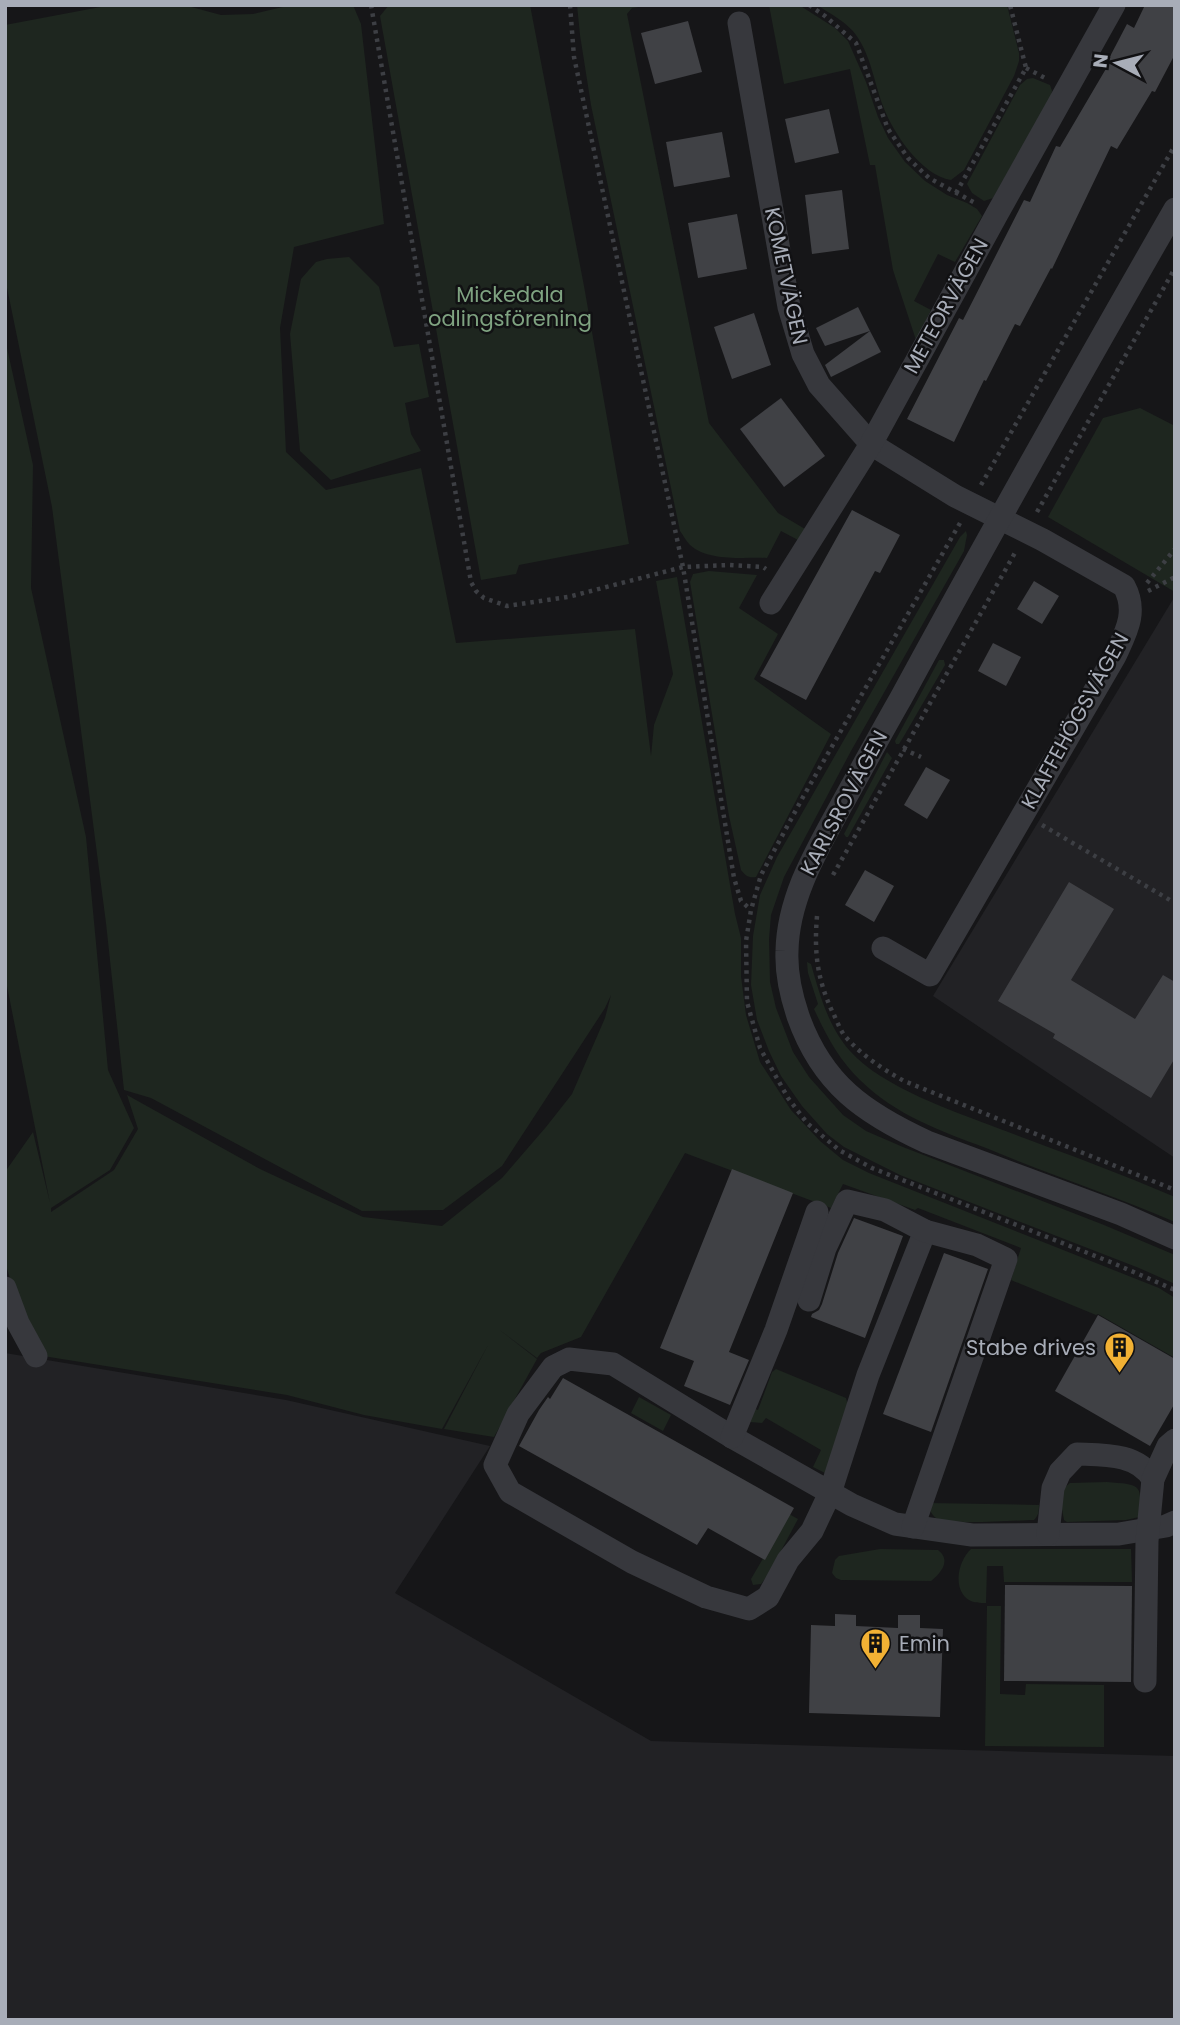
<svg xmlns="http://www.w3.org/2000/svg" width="1180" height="2025" viewBox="0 0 1180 2025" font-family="Poppins,sans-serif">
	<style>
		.built { fill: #222225 }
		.green { fill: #1e261f }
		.building { fill: #404145 }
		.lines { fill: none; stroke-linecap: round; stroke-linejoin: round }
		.path { stroke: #3d3f44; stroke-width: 4.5; stroke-dasharray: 3.5 5; stroke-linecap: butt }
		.minor { stroke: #37383d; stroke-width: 23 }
		.labels { text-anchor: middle; stroke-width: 5; stroke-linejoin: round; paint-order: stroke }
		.street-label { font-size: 21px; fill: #a8adb8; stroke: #111113 }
		.park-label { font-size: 21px; fill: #7fa381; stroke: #111113 }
		.poi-label { font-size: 21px; fill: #a8adb8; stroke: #111113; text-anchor: end }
	</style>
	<rect width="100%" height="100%" fill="#161618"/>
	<g class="built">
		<polygon points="1175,596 1175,1158 933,996"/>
		<polygon points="5,1353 286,1400 490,1446 395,1593 651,1741 1175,1756 1175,2020 5,2020"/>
	</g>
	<g class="green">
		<polygon points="111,5 184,5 221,15 253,14 291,5 353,5 361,24 384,224 294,247 280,328 286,452 326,490 421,468 456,643 635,629 651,756 654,725 673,674 656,581 677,577 735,914 741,938 741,976 746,1015 760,1062 791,1110 820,1141 843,1160 869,1173 1159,1288 1175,1298 1175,1358 1098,1314 1096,1315 1011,1280 1021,1248 918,1208 915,1210 843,1184 831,1208 685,1153 581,1337 541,1353 537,1358 497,1328 537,1359 494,1437 444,1429 488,1345 442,1429 364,1415 287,1395 43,1356 12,1285 5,1262 5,1172 33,1132 50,1203 5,976 5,339 33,465 31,588 86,837 108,1070 134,1128 110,1170 51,1208 51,1212 114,1170 138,1129 127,1095 260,1169 363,1217 442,1226 502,1178 546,1127 572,1094 605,1018 611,995 605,1008 502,1166 443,1210 362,1211 151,1098 124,1090 106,923 52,507 5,278 5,25"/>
		<polygon points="389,5 530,5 584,286 629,544 519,565 516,574 481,580 380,16"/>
		<path d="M577,5H651L632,8L627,14L709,423L778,513L805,529L798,540L781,531L767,558C744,557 709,562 690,545C686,541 683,535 680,531L591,105L580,35Z"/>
		<polygon points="769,5 799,5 835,28 848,41 866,82 878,117 888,138 905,162 925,181 947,195 967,203 977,209 982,216 955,262 938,254 914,301 931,310 916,340 893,270 875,165 870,165 850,69 784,84"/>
		<path d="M817,5H1007L1019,53V61L1014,76L964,170L951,180C921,175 893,133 883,106C874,82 871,56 856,35C848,23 829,13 817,5Z"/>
		<polygon points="1033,78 1050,85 1052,91 1051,97 993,198 984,201 972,193 967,184 969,180 1020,85 1027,79"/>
		<polygon points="349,257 379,287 394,347 419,344 429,397 405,403 411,434 421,451 331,480 300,451 290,334 301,279 316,262 327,259"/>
		<polygon points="1140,408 1175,426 1175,592 1048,517 1103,418"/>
		<polygon points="966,531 967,535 964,551 851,751 784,877 771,915 769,939 770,982 776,1008 793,1052 809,1077 843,1115 866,1131 903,1147 1104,1225 1175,1255 1175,1284 1139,1268 900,1175 844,1147 827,1134 802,1106 781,1076 769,1051 757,1020 751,985 753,936 760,895 777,857 960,537"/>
		<path d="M709,571L757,575L739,608L778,634L754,679L831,734L756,877C748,878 746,876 741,870L729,816L690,582L693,574Z"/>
		<polygon points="939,660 944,660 945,665 904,736 899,744 896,744 895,741"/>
		<polygon points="887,752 892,758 848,837 846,837 844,834"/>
		<path d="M807,962L811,964C820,995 828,1026 850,1051C883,1088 954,1111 1000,1129C1059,1151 1117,1172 1175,1197V1222C1113,1195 1048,1174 986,1148C941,1131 895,1115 860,1080C839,1060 826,1035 814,1009L818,1004L808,973Z"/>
		<polygon points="776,1369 846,1398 848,1406 827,1474 813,1467 821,1450 766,1418 762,1423 750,1422 755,1409 758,1410 772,1372"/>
		<polygon points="639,1397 671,1415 663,1431 631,1413"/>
		<path d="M1107,1482C1139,1485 1143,1482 1139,1517L1126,1520L1067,1522L1064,1520L1061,1504L1064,1488L1070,1483Z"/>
		<path d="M928,1503L1039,1505C1039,1512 1038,1516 1034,1520C1015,1520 948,1526 936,1518C931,1514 929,1509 928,1503Z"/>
		<polygon points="789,1514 798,1519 768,1575 761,1584 753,1585 751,1579"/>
		<path d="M880,1549L938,1550C951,1560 942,1572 931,1581L841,1580L836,1578L832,1573L835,1560L839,1556Z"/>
		<path d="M971,1549H1131L1132,1582H1004L1003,1566H987L986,1603C980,1603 974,1603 969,1600C952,1589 958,1561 971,1549Z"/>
		<polygon points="987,1606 1001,1606 1000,1694 1025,1695 1026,1684 1104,1685 1104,1747 985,1746"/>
	</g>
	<g class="building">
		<polygon points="1145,5 1175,5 1175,54 1155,92 1152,91 1117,149 1111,146 1052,269 1051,268 1020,326 1015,324 986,381 984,380 954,442 907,419 959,318 963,320 1024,200 1030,202 1056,146 1060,147 1107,67 1105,66 1127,24 1134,28"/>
		<polygon points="688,21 702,72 655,84 641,33"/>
		<polygon points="829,109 839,153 795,163 785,119"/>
		<polygon points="722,132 730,177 674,187 666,142"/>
		<polygon points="842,190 849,249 812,254 805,195"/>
		<polygon points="737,214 747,269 698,278 688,223"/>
		<polygon points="858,307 870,331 825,346 816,328"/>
		<polygon points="754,313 771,365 732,379 714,327"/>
		<polygon points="870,331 881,352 831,377 825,365"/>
		<polygon points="781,398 825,456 784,487 740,429"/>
		<polygon points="852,510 900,535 880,573 875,571 806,700 760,676"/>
		<polygon points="1034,581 1059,596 1042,624 1017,609"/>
		<polygon points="993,643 1021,657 1006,686 978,671"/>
		<polygon points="926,767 950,780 927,819 904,805"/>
		<polygon points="865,870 894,886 874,922 845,905"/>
		<polygon points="1069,882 1114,909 1071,980 1135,1019 1163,975 1175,982 1175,1058 1151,1098 1053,1038 1055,1034 998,1001"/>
		<polygon points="732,1169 793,1193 729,1352 749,1360 730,1405 684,1386 694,1361 660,1348"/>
		<polygon points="854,1218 903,1236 865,1338 811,1317 812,1314 819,1310 822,1304 838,1253"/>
		<polygon points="944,1253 988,1269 931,1432 883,1414"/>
		<polygon points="1098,1315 1175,1359 1175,1403 1150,1446 1055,1391"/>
		<polygon points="563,1378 794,1508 765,1560 708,1528 697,1545 519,1446 539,1410 548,1397 550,1399"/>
		<polygon points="1005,1585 1132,1586 1131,1682 1004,1681"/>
		<polygon points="835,1614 856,1615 856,1626 898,1628 898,1615 920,1615 920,1628 943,1629 940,1717 809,1713 811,1625 835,1626"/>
	</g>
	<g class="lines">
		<g class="path">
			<polyline points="371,5 471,582 476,591 484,598 507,606 568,597 683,567 728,565 763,567 766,569"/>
			<polyline points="570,5 574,57 683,567 734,878 741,901 751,910"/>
			<polyline points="809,5 825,16 856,43 888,129 908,158 929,178 977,204"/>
			<polyline points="1026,68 1047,79"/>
			<polyline points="956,193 1026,68 1010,5"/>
			<polyline points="981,485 1175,145"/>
			<polyline points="1037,512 1175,268"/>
			<polyline points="960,523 803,797 761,875 751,910 746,941 747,1002 760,1048 788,1098 807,1123 839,1150 872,1168 1113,1263 1175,1290"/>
			<polyline points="1147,583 1175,549"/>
			<polyline points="1148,591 1175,577"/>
			<polyline points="903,749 921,757"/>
			<polyline points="1042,825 1175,903"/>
			<polyline points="833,875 1016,551"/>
			<path d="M817,916C814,952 817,978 832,1011C836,1018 839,1028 844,1035C861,1055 881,1068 904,1081L1175,1190"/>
		</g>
		<g class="minor">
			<path d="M739,23L789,307L803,354L819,385L871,444L955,496L1043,540L1124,586C1138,612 1126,632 1115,656L930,975L883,948"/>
			<path d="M1175,209C1082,371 990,534 901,698C881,733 862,768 842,804C817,850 788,897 787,951C786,973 791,995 798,1016C822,1084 864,1113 927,1142L1121,1214L1175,1238"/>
			<polyline points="771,603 871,444 997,214 1114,5"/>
			<polyline points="925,1231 868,1375 830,1493 812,1531 788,1560 768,1597 749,1609 706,1597 632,1562 510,1492 495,1465 518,1414 553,1367 569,1359 613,1364 732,1437 852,1505 895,1524 972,1535 1119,1534 1166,1526 1175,1522"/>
			<polyline points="5,1288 18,1323 36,1356"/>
			<polyline points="809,1300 825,1248 847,1201 885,1210 925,1231 977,1245 1006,1259 913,1527"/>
			<polyline points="732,1437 776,1330 817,1212"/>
			<path d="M1048,1534L1053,1488L1060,1472L1077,1454C1104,1455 1137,1453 1153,1479"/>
			<polyline points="1145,1681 1147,1541 1153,1479 1168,1446 1175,1440"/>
		</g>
	</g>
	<defs>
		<symbol id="building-pin" viewBox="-11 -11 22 30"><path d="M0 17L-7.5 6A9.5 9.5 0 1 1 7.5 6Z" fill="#f2b134" stroke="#111113"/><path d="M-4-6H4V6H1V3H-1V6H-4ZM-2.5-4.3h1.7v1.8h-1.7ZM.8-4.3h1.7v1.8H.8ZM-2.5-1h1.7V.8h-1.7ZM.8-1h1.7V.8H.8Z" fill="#111"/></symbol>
	</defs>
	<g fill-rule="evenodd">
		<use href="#building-pin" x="1102" y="1330" width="35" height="47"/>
		<use href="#building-pin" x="858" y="1626" width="35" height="47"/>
	</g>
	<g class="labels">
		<g class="street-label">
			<text transform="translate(786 276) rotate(78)" y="7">KOMETVÄGEN</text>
			<text transform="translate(946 306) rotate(-61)" y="7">METEORVÄGEN</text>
			<text transform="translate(1075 721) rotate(-61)" y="7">KLAFFEHÖGSVÄGEN</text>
			<text transform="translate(844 803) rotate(-62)" y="7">KARLSROVÄGEN</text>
		</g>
		<g class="park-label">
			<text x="510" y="302">Mickedala<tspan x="510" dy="24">odlingsförening</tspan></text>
		</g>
		<g class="poi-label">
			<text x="1096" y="1355">Stabe drives</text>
			<text x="899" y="1651" text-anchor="start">Emin</text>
		</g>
	</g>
	<rect width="1180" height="2025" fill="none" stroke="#a8adb8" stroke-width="14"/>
	<g transform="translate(1117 63) rotate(277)" stroke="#111113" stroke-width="5" paint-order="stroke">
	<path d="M0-5L12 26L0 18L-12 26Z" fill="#a8adb8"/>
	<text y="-10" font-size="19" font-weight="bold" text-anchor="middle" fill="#a8adb8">N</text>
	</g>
</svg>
